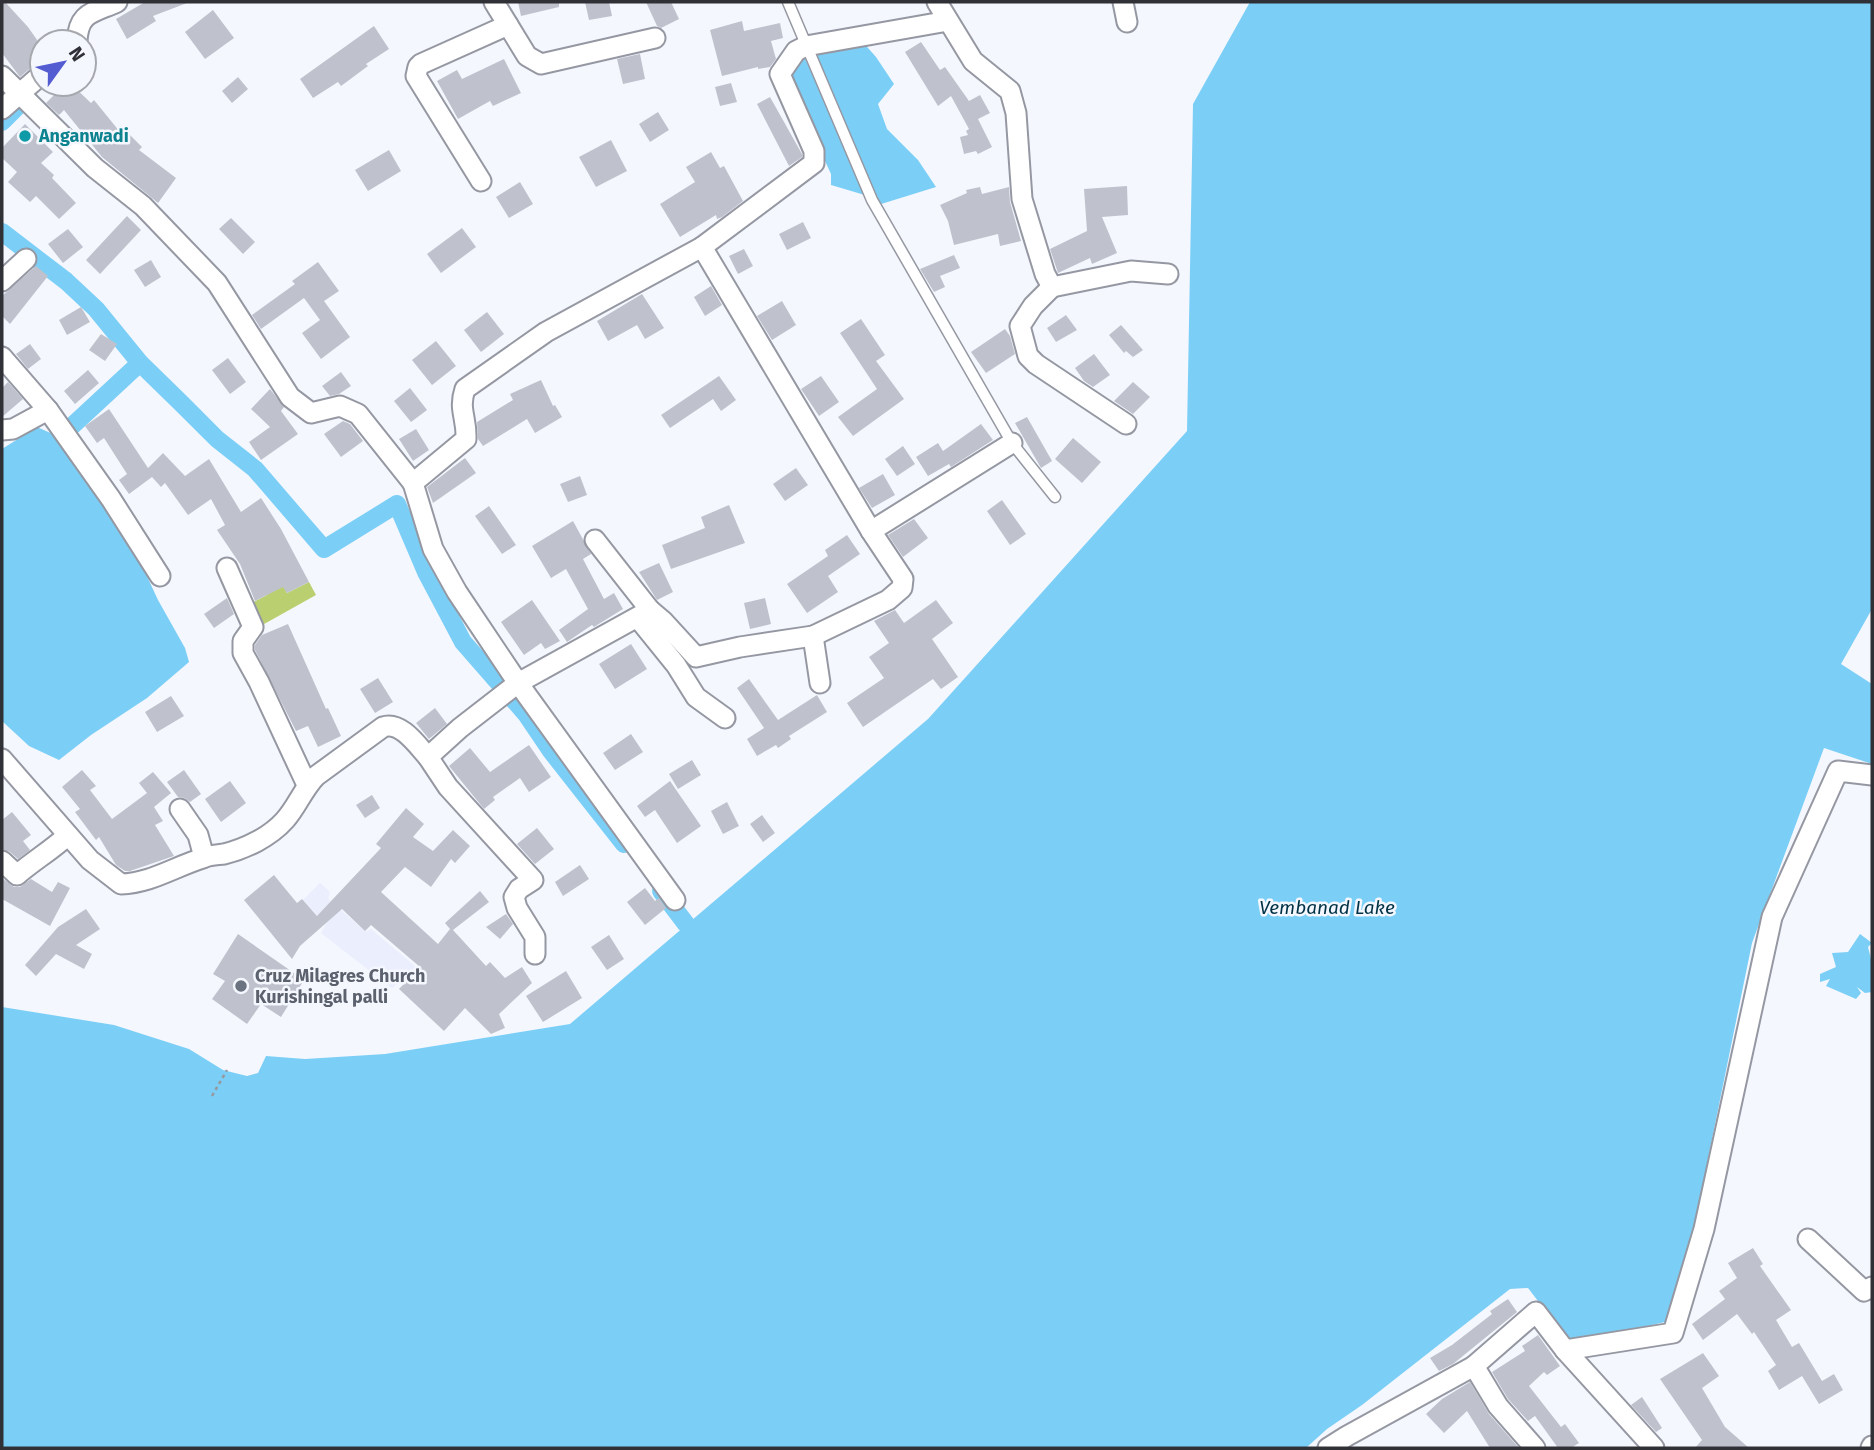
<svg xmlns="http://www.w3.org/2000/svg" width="1874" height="1450" viewBox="0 0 1874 1450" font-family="'Fira Sans',sans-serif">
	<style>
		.built { fill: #eaeefd }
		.green { fill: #b9cf70 }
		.water { fill: #7bcff7 }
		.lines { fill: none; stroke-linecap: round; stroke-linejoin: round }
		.canal { stroke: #7bcff7; stroke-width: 18 }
		.building { fill: #bfc2cd }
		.service-casing { stroke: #9598a2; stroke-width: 13 }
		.minor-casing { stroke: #9598a2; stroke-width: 23 }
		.path { stroke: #97989e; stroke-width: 2.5; stroke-dasharray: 3.5 3.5; stroke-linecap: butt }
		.service { stroke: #fff; stroke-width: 10 }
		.minor { stroke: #fff; stroke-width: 19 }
		.culture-dot { fill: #0f9aa8; stroke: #f5f7fe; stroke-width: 2.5 }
		.worship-dot { fill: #6b7280; stroke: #f5f7fe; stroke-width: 2.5 }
		.labels { text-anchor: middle; stroke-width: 5; stroke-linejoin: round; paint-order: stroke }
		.culture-label { font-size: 18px; font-weight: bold; fill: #0d838f; stroke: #f5f7fe; text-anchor: start }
		.worship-label { font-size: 18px; font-weight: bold; fill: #5b616d; stroke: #f5f7fe; text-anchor: start }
		.water-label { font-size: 19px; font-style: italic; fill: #003246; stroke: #f5f7fe }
	</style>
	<rect width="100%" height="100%" fill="#f5f7fe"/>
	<polygon class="built" points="320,883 330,892 328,899 366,932 371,929 416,967 392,988 321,933 326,924 303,900"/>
	<polygon class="green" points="278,576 287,593 309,582 316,595 257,628 248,605 267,595"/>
	<g class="water">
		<polygon points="1250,2 1872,2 1872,609 1841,664 1872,684 1872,764 1824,748 1752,943 1690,1247 1684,1262 1669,1321 1571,1344 1528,1288 1510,1289 1362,1405 1327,1429 1306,1448 2,1448 2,1007 114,1025 189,1049 223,1070 247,1076 258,1073 266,1056 305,1059 385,1054 570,1024 928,719 1187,431 1193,104"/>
		<polygon points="861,40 876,57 894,84 878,104 887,129 918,160 936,187 878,205 813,52"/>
		<polygon points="803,54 868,196 831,185 831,174 786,76"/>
		<polygon points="37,427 55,435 132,544 158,600 185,648 189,662 147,698 91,735 59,760 29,746 2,721 2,449"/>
		<polygon points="1860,934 1872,943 1868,947 1872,963 1872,992 1865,993 1857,987 1861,993 1856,999 1826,986 1830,979 1820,982 1820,974 1836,967 1832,953 1848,952"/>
	</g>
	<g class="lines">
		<g class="canal">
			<polyline points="2,122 19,105"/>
			<polyline points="2,232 66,281 96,309 140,363 182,404 217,439 255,469 324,549 397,504 426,572 463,642 526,714 551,751 624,844"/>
			<polyline points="58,439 140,363"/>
			<polyline points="661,891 686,924"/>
		</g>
	</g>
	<g class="building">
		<polygon points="2,2 5,2 28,27 42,47 42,62 34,65 20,77 2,53"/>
		<polygon points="145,2 187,2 187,3 153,16 156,21 127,39 116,19"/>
		<polygon points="518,2 559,2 559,7 521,16"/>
		<polygon points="585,2 609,2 612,16 589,20"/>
		<polygon points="646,2 671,2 679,19 661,28 657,26"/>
		<polygon points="213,10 234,38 205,59 185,32"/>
		<polygon points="742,21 744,31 780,23 783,38 771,41 776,59 770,67 758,69 758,67 722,76 710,30"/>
		<polygon points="374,26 389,49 366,64 368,66 341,86 338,82 313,98 300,79"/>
		<polygon points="921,42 940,70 945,67 969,101 980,95 990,113 978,119 992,147 978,154 976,151 964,154 960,137 968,135 966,131 969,129 951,96 938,106 905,52"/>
		<polygon points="640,54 645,79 623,84 617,59"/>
		<polygon points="504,59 521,93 493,106 490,101 458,119 437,81 457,70 462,79"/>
		<polygon points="238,77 248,89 232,103 222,91"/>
		<polygon points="731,83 737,102 720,106 715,87"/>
		<polygon points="65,84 71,84 91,103 94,100 120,132 124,129 142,147 139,150 176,178 158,203 102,157 64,110 59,115 46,103"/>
		<polygon points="770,97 802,154 802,157 789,166 757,104"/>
		<polygon points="658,112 669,130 650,142 639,124"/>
		<polygon points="25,124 53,152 41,163 54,175 52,178 76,203 59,219 36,196 30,202 8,182 17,172 2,158 2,148"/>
		<polygon points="611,140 627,171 596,187 579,157"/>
		<polygon points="389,150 401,171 368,191 355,170"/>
		<polygon points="711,152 720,168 724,166 743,201 722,217 717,219 716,215 680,237 660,204 695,182 686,167"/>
		<polygon points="520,182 533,204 509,218 496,197"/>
		<polygon points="1127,186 1128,215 1102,217 1117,253 1092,264 1090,258 1058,273 1050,249 1087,231 1084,189"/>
		<polygon points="980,187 982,194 1009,187 1010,202 1021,241 1000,246 998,234 954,245 948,221 940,205 967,193 966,190"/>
		<polygon points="127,216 141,230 100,274 86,260"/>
		<polygon points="231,218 255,242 243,254 219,229"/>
		<polygon points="803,222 811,238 787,250 779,234"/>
		<polygon points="462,228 476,247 441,273 427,254"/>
		<polygon points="68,229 83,247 63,263 48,244"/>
		<polygon points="744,249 753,266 738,274 729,256"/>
		<polygon points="954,255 960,268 940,276 945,287 934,292 920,269"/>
		<polygon points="151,260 161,277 145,287 134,270"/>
		<polygon points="318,262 339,291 324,301 350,337 321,359 302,333 320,320 304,298 261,329 252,315 295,284 292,281"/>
		<polygon points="36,266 48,276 10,324 2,316 2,296"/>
		<polygon points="711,286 722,305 705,316 694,297"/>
		<polygon points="642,294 664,328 645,339 637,325 608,341 597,321"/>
		<polygon points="782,301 796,325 772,340 757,316"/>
		<polygon points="81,307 90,322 67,335 59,320"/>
		<polygon points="487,312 504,334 481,352 464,330"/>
		<polygon points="1066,315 1077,330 1056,342 1047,328"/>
		<polygon points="861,319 885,355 876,361 904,399 853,436 838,417 877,389 840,333"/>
		<polygon points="1121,325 1143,350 1133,357 1126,351 1124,353 1109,335"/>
		<polygon points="1005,329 1010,336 1015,354 986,373 971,352"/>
		<polygon points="101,334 117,344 105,361 89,350"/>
		<polygon points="436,341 456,366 432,385 412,360"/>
		<polygon points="30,344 41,359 28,369 16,354"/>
		<polygon points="1094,354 1110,375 1093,387 1084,381 1075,368"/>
		<polygon points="228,358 246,382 230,394 212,370"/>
		<polygon points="88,370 99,383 75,404 64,391"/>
		<polygon points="341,372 351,386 339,394 330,396 322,386"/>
		<polygon points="719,376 736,400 721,411 713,399 670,428 661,415"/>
		<polygon points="821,376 839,402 819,416 801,389"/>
		<polygon points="541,380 553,406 555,405 562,417 535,433 527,419 483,446 478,439 477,422 513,400 510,394"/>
		<polygon points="8,382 23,399 2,417 2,388"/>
		<polygon points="1133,382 1150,397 1133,414 1114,401"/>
		<polygon points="410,388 427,410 411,422 394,401"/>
		<polygon points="270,389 284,407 281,411 298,434 261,460 249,442 270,427 251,409"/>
		<polygon points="109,409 148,468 163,453 185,476 209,459 241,512 261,498 281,529 309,582 287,593 283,587 255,601 240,564 217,530 225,525 211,499 188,515 165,483 161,487 152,477 129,494 119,480 127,474 104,438 97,443 85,426"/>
		<polygon points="1027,417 1052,461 1041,468 1015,423"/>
		<polygon points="343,421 350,424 363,441 341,457 324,434"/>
		<polygon points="981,424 993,440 951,467 949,464 928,476 916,457 938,443 943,451"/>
		<polygon points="416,429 429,450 413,461 399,439"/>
		<polygon points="1073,438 1101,462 1082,483 1055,459"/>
		<polygon points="903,446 915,464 897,476 885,459"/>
		<polygon points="465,458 476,473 433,503 427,487"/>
		<polygon points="796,468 808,485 785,501 773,484"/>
		<polygon points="883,474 895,495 872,508 859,488"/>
		<polygon points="580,476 587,495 568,502 560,484"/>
		<polygon points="1002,500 1026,534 1010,545 987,511"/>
		<polygon points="729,505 745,543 671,569 662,545 705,528 701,517"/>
		<polygon points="489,506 516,545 502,554 475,516"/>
		<polygon points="914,519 928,538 903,557 888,535"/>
		<polygon points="573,521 591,554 583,559 604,599 614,593 623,609 594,627 592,625 567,642 559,630 588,609 566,569 551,578 532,546"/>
		<polygon points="847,535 860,554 828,576 838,592 807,613 787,584 828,556 825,550"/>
		<polygon points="659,563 673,592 657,600 639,572"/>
		<polygon points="227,598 234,614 214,628 204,614"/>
		<polygon points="765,598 771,624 750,629 744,603"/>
		<polygon points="532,600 560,641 545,649 541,643 524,655 501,622"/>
		<polygon points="936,600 953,623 932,639 958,677 941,689 933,679 863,727 847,703 884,678 869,657 889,643 874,621 895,610 904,623"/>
		<polygon points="288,624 326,709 328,708 341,736 318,747 308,726 296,731 255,650 255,645 262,635"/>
		<polygon points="631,644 647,669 615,689 599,664"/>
		<polygon points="378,678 393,702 375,713 360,689"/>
		<polygon points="749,679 778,720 817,695 827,712 789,736 791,739 778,748 776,745 757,756 747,739 764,728 737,688"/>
		<polygon points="171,696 184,716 157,732 145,712"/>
		<polygon points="435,708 447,724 429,739 416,723"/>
		<polygon points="631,734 643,752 615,770 603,753"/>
		<polygon points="529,745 551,777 529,792 520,778 493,797 495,800 484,809 449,766 470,748 490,772"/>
		<polygon points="692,760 701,775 678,789 669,774"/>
		<polygon points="82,770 96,786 90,790 112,819 147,793 139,783 153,772 171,793 154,807 163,821 155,825 174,856 130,871 125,871 116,865 99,837 96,840 75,812 80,809 62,787"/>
		<polygon points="184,770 201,794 190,802 185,798 178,797 167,782"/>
		<polygon points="230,781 246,803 221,822 205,799"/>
		<polygon points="670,781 701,826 677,843 655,810 645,817 637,806"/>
		<polygon points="372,795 380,808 365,818 356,805"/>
		<polygon points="727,802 739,826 723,834 711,811"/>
		<polygon points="406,808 424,824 413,837 433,851 453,830 470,846 455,863 451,859 431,887 405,867 381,892 438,944 450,929 445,923 480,891 489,902 453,930 486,966 490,962 505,978 522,967 532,983 499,1014 505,1028 491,1034 465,1008 444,1031 399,989 420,967 371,925 365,931 342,909 300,946 292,959 244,900 274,875 297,903 302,899 317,916 381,848 376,844"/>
		<polygon points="12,812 31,835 23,841 30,850 18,859 10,852 2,849 2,820"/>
		<polygon points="762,815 775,833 763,842 750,824"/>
		<polygon points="537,828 554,849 535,864 517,844"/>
		<polygon points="580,865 589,879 563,896 555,882"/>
		<polygon points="2,878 14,887 20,887 31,879 52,892 58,882 70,888 50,926 2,899"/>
		<polygon points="645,888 655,901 659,898 666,908 645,925 627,902"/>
		<polygon points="86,909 100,929 76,945 92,954 84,969 56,954 36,976 25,965 58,927"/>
		<polygon points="506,914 513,924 500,939 486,927"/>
		<polygon points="238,934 304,980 281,1017 261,1004 247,1024 212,999 225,981 213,974"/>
		<polygon points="609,935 624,959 607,970 591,947"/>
		<polygon points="566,971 582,998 543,1022 526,996"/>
		<polygon points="1753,1248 1763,1264 1760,1266 1791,1310 1776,1320 1792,1347 1799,1343 1822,1381 1834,1374 1843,1390 1819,1404 1802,1376 1779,1390 1768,1371 1776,1365 1754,1332 1752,1334 1737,1314 1703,1340 1692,1324 1725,1299 1719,1291 1737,1278 1728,1263"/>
		<polygon points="1508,1299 1517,1312 1453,1364 1439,1371 1430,1358 1452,1345 1492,1314 1490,1311"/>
		<polygon points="1538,1335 1560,1366 1547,1375 1544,1372 1529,1386 1561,1427 1565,1424 1579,1443 1571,1448 1558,1448 1535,1416 1528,1421 1508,1399 1492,1372 1525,1351 1522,1346"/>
		<polygon points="1703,1353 1719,1376 1702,1388 1725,1427 1749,1448 1695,1448 1702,1440 1660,1379"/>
		<polygon points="1470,1382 1489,1414 1519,1448 1490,1448 1467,1411 1444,1433 1426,1414 1442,1399"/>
		<polygon points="1642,1397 1662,1428 1656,1432 1631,1405"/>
	</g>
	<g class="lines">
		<defs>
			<polyline id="service" points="788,2 872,200 1012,443 1055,497"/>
			<g id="minor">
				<polyline points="494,2 527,56 541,64 655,38"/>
				<polyline points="937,2 973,61 1010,91 1016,113 1022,199 1045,274 1052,287 1131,271 1168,274"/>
				<polyline points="1123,2 1127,22"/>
				<path d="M77,42C78,12 93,13 117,2"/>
				<polyline points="2,76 95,168 143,206 217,283 290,397 311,413 340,406 358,414 413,483"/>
				<polyline points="2,109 42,74"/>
				<polyline points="481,181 416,76 418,67 421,64 508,25"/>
				<polyline points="702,247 871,531"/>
				<polyline points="2,281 26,259"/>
				<polyline points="1052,287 1033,306 1020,326 1028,356 1036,364 1126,424"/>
				<polyline points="2,357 48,410 111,499 160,576"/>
				<polyline points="2,430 13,429 48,410"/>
				<polyline points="595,540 650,610"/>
				<polyline points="227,568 253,627 243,641 243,653 259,682 307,785"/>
				<polyline points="638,618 676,665 696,697 725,718"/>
				<polyline points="813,636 820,683"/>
				<polyline points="428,757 448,787 533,880 519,889 514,897 517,908 535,937 535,954"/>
				<path d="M2,759L90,860L121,884C151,883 174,867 203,858C209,855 217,855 224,854C245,849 270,837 285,820C297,807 303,789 316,776L383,727C401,721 417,745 428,757L460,728L518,683L457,592L433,549L413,483L466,439C467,417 458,410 465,389L546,332L702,247L814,163V151L780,74L796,51L806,46L948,21"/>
				<polyline points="180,809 198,835 204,857"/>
				<path d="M2,861L17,875C33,861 52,850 68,835"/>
				<polyline points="675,900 518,683 650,610 663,621 696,657 740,647 813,636 888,600 902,588 903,579 871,531 1012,443"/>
				<polyline points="1808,1239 1864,1291 1872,1287"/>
				<polyline points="1565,1350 1673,1333 1704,1229 1772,917 1838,771 1872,775"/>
				<polyline points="1328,1448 1347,1436 1474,1366"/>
				<polyline points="1535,1448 1498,1406 1474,1366 1536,1312 1565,1350 1654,1448"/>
				<polyline points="1871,1448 1872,1446"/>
			</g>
		</defs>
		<use href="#service" class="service-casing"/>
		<use href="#minor" class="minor-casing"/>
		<polyline class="path" points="212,1096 227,1070"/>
		<use href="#service" class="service"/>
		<use href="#minor" class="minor"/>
	</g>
	<circle class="culture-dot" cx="25" cy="136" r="7"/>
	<circle class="worship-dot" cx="241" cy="986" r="7"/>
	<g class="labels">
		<g class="culture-label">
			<text x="39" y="142">Anganwadi</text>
		</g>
		<g class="worship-label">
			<text x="255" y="982">Cruz Milagres Church<tspan x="255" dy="21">Kurishingal palli</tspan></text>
		</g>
		<g class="water-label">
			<text x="1327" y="914">Vembanad Lake</text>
		</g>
	</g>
	<rect width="1874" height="1450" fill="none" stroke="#303136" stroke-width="7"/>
	<g transform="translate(63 63) rotate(57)"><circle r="33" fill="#f5f7fe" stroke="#a6a8ae" stroke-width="2"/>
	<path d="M0-5L12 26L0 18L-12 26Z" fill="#545cd2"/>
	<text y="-10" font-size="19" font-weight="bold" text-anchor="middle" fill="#303136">N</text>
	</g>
</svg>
